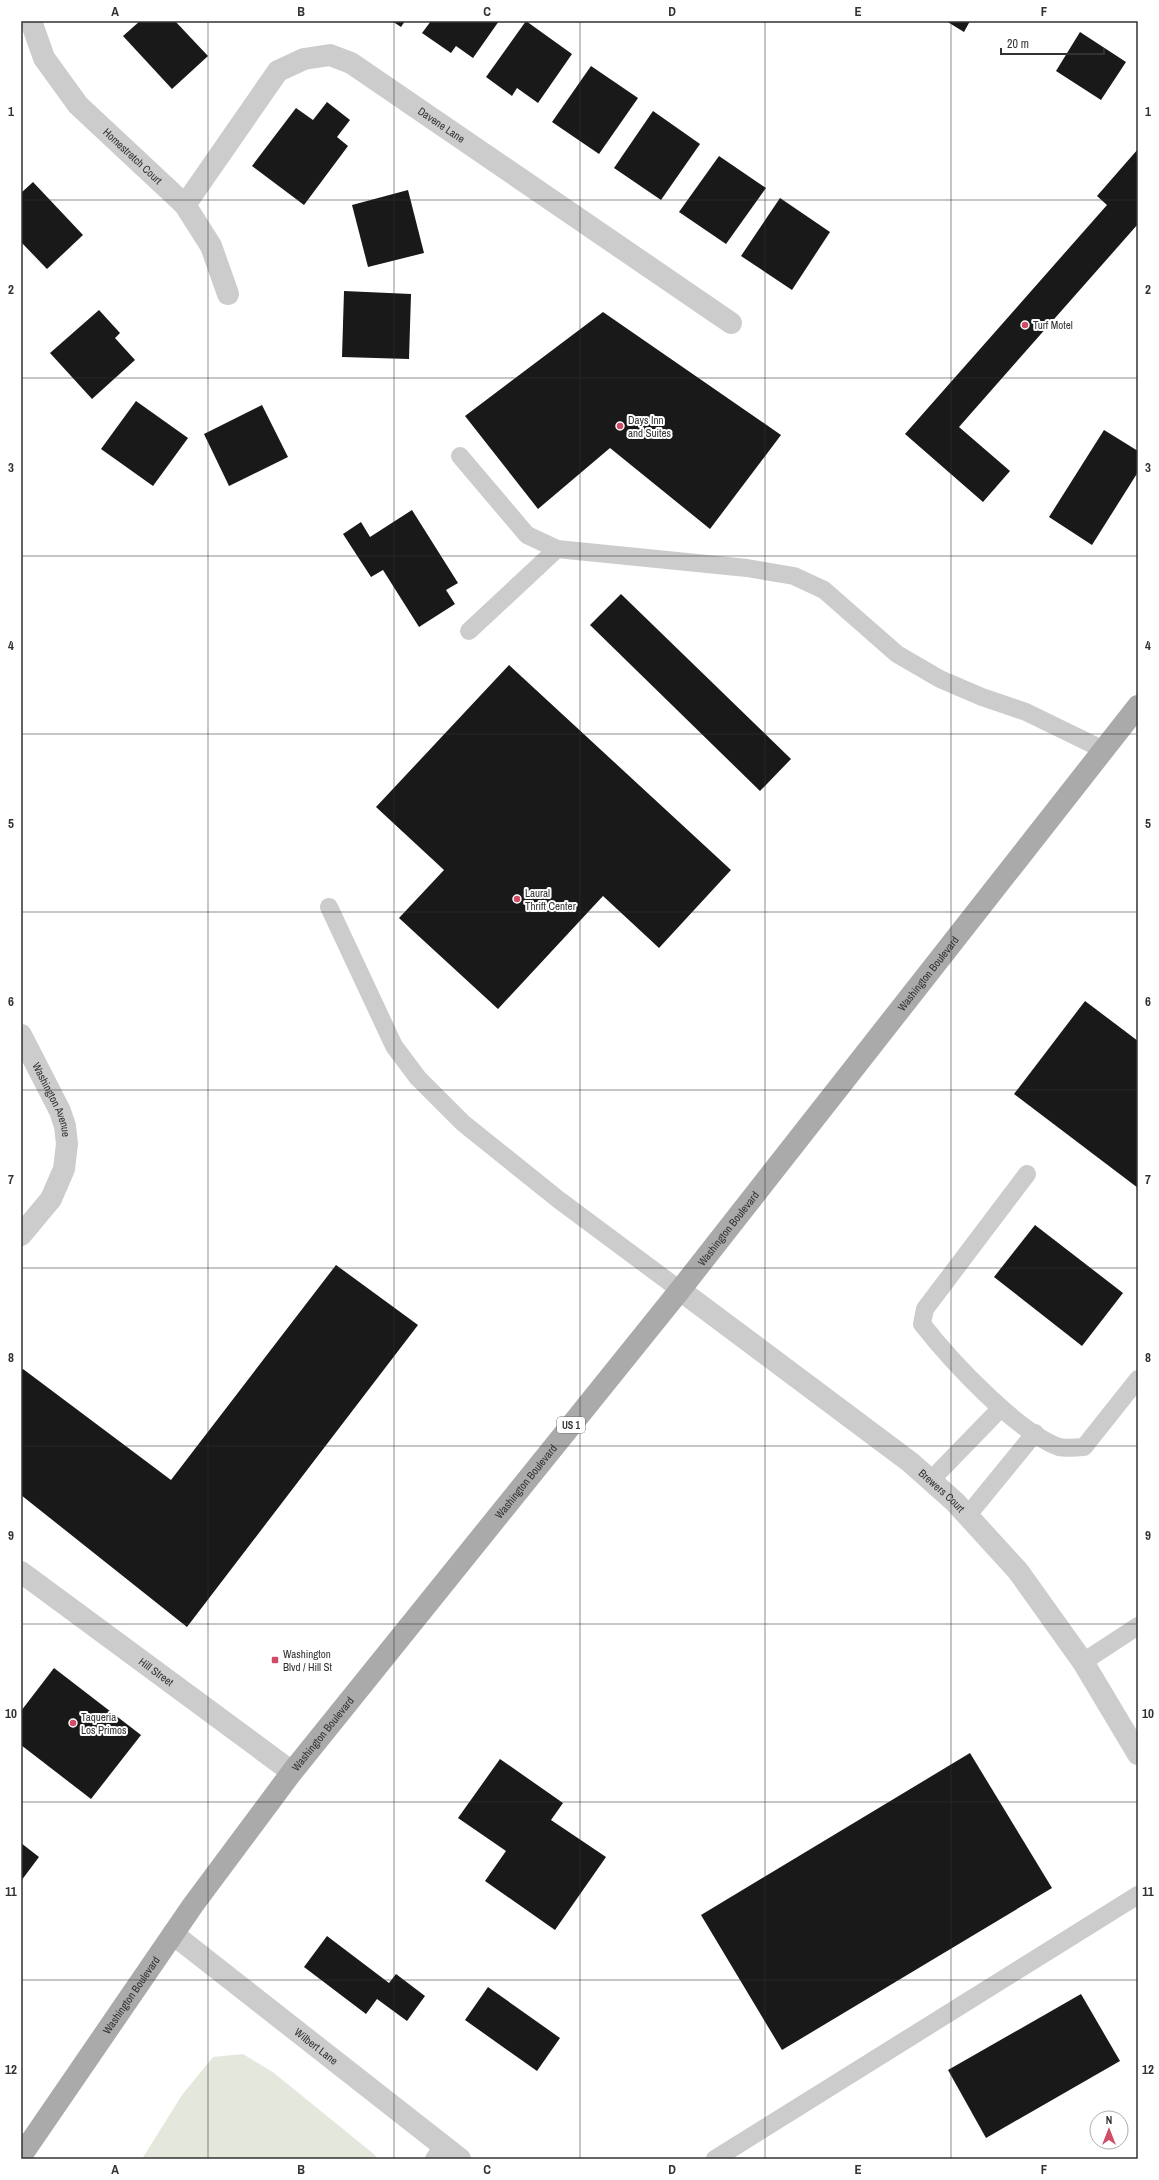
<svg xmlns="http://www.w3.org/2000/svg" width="1159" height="2180" viewBox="0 0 1159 2180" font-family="'Archivo Narrow',sans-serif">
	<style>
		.green { fill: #e3e7dc }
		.building { fill: #191919 }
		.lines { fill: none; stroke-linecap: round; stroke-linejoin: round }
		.lane { stroke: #ccc; stroke-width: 18 }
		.street { stroke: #ccc; stroke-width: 22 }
		.primary { stroke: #aaa; stroke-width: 22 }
		.grid { fill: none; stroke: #323232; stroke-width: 1; stroke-opacity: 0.55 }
		.poi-dot { fill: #d14c67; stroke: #fff; stroke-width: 1.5 }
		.labels { text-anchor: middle; stroke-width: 4; stroke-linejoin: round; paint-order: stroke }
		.shield { fill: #fff; stroke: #707070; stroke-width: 1 }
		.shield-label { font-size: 10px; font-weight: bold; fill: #323232 }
		.street-label { font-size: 11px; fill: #323232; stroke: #fff }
		.poi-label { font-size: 11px; fill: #323232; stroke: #fff; text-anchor: start }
		.neatline { fill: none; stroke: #323232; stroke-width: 1.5 }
		.grid-label { font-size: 13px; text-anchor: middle; font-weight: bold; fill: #323232 }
	</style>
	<rect width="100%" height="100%" fill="#fff"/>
	<polygon class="green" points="243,2054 274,2073 375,2155 377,2159 142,2159 182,2095 213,2057"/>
	<g class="building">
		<polygon points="140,21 175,21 208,56 172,89 123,36"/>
		<polygon points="392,21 405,21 401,27"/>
		<polygon points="431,21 499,21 473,58 456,46 451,53 422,33"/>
		<polygon points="526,21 572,54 538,103 517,88 512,96 486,77"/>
		<polygon points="946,21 970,21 964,32"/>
		<polygon points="1080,32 1126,62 1101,100 1056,71"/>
		<polygon points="591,66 638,98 599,154 552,122"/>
		<polygon points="327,102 350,120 337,137 348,146 304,205 252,166 296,108 313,120"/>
		<polygon points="653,111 700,144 661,200 614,168"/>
		<polygon points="1138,149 1138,224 959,427 1010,471 983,502 905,434 1107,205 1097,196"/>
		<polygon points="719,156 766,188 726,244 679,212"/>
		<polygon points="33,182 83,235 47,269 21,242 21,193"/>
		<polygon points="408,190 424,253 368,267 352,205"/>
		<polygon points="780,198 830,232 792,290 741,256"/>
		<polygon points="344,291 411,294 409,359 342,357"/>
		<polygon points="99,310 120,333 115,338 135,360 92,399 50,353"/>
		<polygon points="603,312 781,435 710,529 610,448 538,509 465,416"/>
		<polygon points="136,401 188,438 153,486 101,449"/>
		<polygon points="262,405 288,457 229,486 204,434"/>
		<polygon points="1104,430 1138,451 1138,472 1092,545 1049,517"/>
		<polygon points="412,510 458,583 446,590 455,604 419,627 383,570 371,577 343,534 361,522 370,537"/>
		<polygon points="621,594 791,759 760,791 590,625"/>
		<polygon points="509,665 731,870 659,948 603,896 498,1009 399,918 444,870 376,807"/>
		<polygon points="1085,1001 1138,1041 1138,1188 1014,1094"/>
		<polygon points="1035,1225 1123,1293 1082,1346 994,1277"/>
		<polygon points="336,1265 418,1325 187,1627 21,1495 21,1371 23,1369 171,1480"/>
		<polygon points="54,1668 141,1735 91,1799 21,1745 21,1711"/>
		<polygon points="970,1753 1052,1888 782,2050 701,1915"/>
		<polygon points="500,1759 563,1803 551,1820 606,1857 555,1930 485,1881 506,1851 458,1818"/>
		<polygon points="21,1843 39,1857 21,1881"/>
		<polygon points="327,1936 389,1983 396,1974 425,1996 407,2021 377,1999 366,2014 304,1967"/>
		<polygon points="488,1987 560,2038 537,2071 465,2020"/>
		<polygon points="1081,1994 1120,2061 986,2138 948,2070"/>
	</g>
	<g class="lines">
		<g class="lane">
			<polyline points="460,456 527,535 557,549 747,568 794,576 824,590 897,654 940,679 982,697 1026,712 1104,750"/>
			<polyline points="469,631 557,549"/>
			<polyline points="329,907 394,1046 418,1078 463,1123 559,1200 680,1290"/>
			<path d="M1027,1174L925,1309L922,1324C951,1361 1016,1431 1059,1447C1066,1449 1076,1447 1084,1447L1138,1379"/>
			<polyline points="931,1480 1001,1408"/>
			<polyline points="968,1515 1035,1433"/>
			<polyline points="1083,1662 1138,1626"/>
			<polyline points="434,2159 443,2146"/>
			<polyline points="715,2159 1138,1895"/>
		</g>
		<g class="street">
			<path id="s1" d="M31,21L44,58L78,105L185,205L211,246L228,294"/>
			<path id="s2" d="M185,205L278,71L304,59L330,55L351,63L731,323"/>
			<path id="s3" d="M21,1035L60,1111L65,1126L67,1144L64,1169L51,1199L21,1235"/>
			<path id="s4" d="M680,1290L910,1462L955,1502L1018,1571L1083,1662L1138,1754"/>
			<path id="s5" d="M21,1572L292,1772"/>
			<path id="s6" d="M173,1934L460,2159"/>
		</g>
		<path class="primary" id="s7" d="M21,2156L193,1905L292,1772L680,1290L1138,706"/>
	</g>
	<path class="grid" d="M208,21V2159M394,21V2159M580,21V2159M765,21V2159M951,21V2159M21,200H1138M21,378H1138M21,556H1138M21,734H1138M21,912H1138M21,1090H1138M21,1268H1138M21,1446H1138M21,1624H1138M21,1802H1138M21,1980H1138"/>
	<g class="poi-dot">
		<circle cx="1025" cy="325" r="4"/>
		<circle cx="620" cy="426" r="4"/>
		<circle cx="517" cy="899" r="4"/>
		<rect x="271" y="1656" width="8" height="8" rx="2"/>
		<circle cx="73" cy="1723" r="4"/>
	</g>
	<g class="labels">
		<rect class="shield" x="557" y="1417" width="28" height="16" rx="3"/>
		<g class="shield-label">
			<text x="571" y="1429">US 1</text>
		</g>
		<g class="street-label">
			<text dy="4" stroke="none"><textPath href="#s2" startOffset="350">Davene Lane</textPath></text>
			<text dy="4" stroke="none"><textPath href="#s1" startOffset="172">Homestretch Court</textPath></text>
			<text dy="4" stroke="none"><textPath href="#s7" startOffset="1491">Washington Boulevard</textPath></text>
			<text dy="4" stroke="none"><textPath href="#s3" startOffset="72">Washington Avenue</textPath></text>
			<text dy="4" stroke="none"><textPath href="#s7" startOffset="1167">Washington Boulevard</textPath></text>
			<text dy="4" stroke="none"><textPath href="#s7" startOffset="843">Washington Boulevard</textPath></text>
			<text dy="4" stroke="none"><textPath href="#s4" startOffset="330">Brewers Court</textPath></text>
			<text dy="4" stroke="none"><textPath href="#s5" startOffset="168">Hill Street</textPath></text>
			<text dy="4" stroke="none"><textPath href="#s7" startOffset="519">Washington Boulevard</textPath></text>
			<text dy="4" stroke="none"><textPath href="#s7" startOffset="195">Washington Boulevard</textPath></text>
			<text dy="4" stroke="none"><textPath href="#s6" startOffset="182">Wilbert Lane</textPath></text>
		</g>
		<g class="poi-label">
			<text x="1033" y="329">Turf Motel</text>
			<text x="628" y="424">Days Inn<tspan x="628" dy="13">and Suites</tspan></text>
			<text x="525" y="897">Laural<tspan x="525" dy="13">Thrift Center</tspan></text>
			<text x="283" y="1658">Washington<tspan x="283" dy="13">Blvd / Hill St</tspan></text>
			<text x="81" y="1721">Taqueria<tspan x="81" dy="13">Los Primos</tspan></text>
		</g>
	</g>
	<rect width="1159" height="2180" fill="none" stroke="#ffffff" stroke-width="44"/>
	<g transform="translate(1109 2130)"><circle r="19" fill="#ffffff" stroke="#adadad"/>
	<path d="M0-3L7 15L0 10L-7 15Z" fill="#d14c67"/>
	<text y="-6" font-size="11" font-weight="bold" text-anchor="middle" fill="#323232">N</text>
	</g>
	<path d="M1001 48v6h103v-6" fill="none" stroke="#323232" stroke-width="2"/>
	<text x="1007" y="48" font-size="12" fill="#323232" stroke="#ffffff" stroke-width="3" paint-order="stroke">20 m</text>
	<rect x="22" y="22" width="1115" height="2136" class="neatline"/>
	<g class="grid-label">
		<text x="115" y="16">A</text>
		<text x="301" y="16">B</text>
		<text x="487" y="16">C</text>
		<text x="672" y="16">D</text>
		<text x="858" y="16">E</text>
		<text x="1044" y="16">F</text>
		<text x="11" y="116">1</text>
		<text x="1148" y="116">1</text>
		<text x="11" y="294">2</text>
		<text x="1148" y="294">2</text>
		<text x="11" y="472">3</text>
		<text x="1148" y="472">3</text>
		<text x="11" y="650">4</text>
		<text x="1148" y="650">4</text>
		<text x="11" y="828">5</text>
		<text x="1148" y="828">5</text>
		<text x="11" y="1006">6</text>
		<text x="1148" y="1006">6</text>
		<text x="11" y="1184">7</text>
		<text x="1148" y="1184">7</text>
		<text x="11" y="1362">8</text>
		<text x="1148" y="1362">8</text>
		<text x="11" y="1540">9</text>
		<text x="1148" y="1540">9</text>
		<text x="11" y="1718">10</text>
		<text x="1148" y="1718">10</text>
		<text x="11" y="1896">11</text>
		<text x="1148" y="1896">11</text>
		<text x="11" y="2074">12</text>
		<text x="1148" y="2074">12</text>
		<text x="115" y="2174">A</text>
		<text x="301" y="2174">B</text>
		<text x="487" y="2174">C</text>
		<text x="672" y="2174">D</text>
		<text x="858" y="2174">E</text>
		<text x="1044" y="2174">F</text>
	</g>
</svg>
